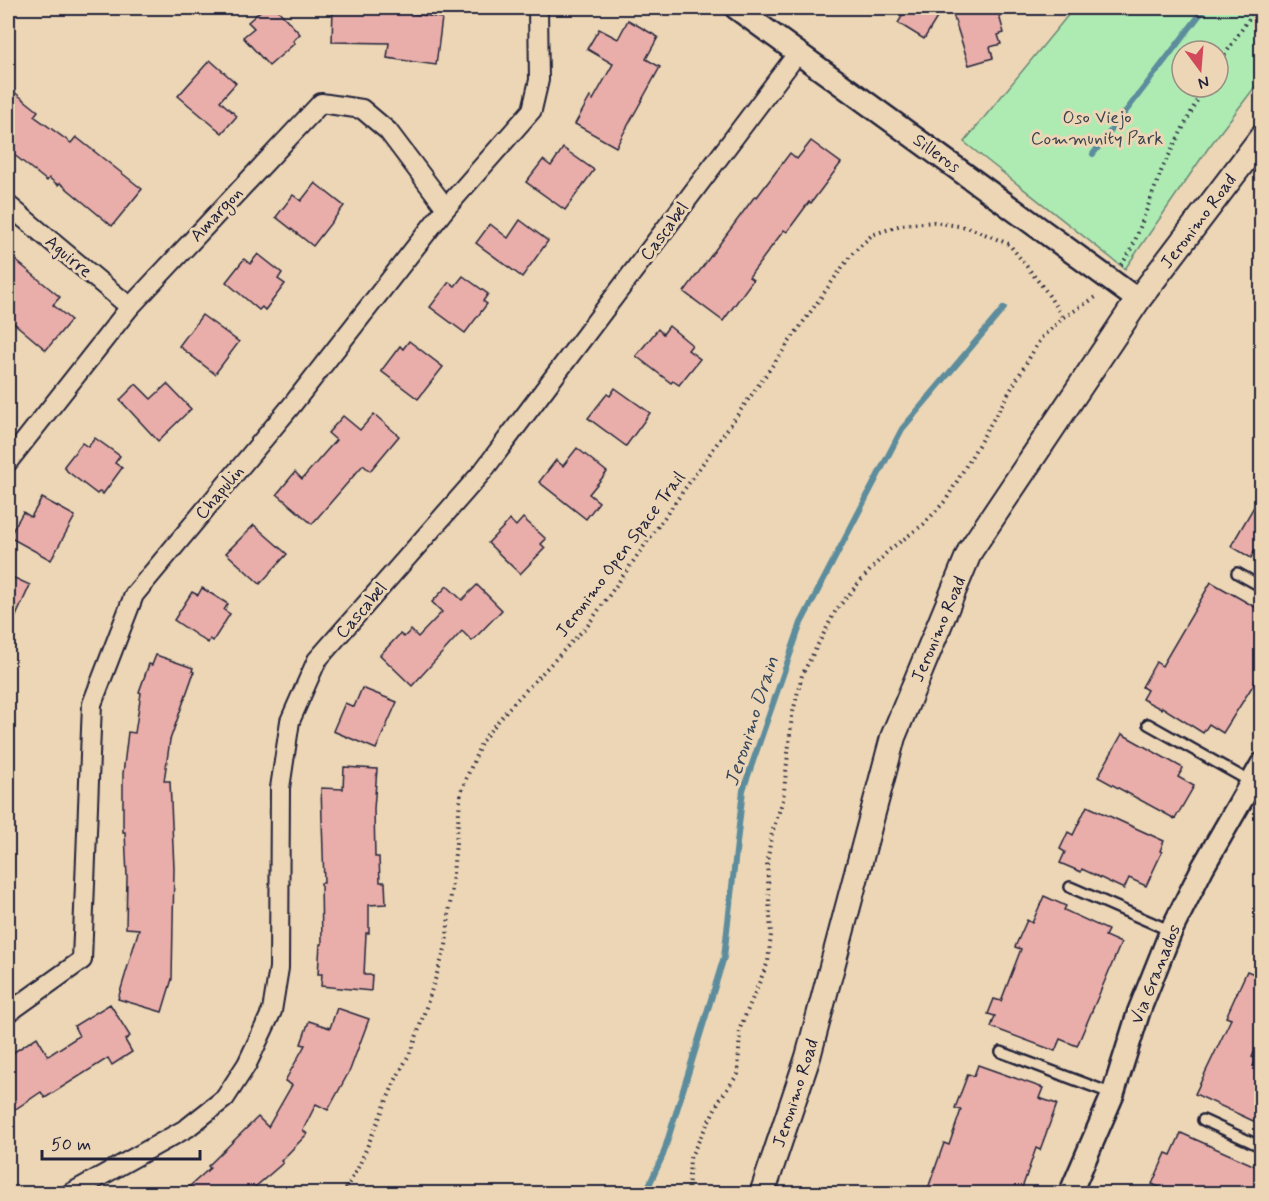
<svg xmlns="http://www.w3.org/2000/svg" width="1269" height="1201" viewBox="0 0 1269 1201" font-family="Mynerve,sans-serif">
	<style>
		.green { fill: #aeebb2; stroke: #688676; stroke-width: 1.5; fill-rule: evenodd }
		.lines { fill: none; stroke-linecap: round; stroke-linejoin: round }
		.stream { stroke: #5d8d9d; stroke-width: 6 }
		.building { fill: #e9aea9; stroke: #22223b; stroke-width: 1.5 }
		.service-casing { stroke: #22223b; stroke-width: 14 }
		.minor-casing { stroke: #22223b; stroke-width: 22 }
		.tertiary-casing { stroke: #22223b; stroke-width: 26 }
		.secondary-casing { stroke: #22223b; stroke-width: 28 }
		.path { stroke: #22223b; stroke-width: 4; stroke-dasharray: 1.5 4.5; stroke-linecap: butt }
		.service { stroke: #ecd6b5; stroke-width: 9 }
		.minor { stroke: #ecd6b5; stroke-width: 18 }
		.tertiary { stroke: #ecd6b5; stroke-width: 21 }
		.secondary { stroke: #ecd6b5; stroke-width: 24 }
		.labels { text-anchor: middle; stroke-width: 6; stroke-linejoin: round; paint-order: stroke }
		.park-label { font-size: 18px; fill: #37404d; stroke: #ecd6b5 }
		.street-label { font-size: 18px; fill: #22223b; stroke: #ecd6b5 }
		.water-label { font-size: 20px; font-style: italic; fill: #36465c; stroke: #ecd6b5 }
	</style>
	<rect width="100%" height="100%" fill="#ecd6b5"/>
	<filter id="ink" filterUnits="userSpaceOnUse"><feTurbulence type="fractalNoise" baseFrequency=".0167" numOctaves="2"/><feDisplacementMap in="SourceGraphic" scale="12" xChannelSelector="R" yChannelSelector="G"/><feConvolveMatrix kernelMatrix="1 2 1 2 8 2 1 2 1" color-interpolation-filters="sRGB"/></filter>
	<g filter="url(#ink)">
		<path class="green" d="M1074,8H1261V79L1209,147L1125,269L964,142ZM1182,51H1218V87H1182Z"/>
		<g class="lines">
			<g class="stream">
				<polyline points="1093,154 1205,8"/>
				<polyline points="645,1194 663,1155 724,957 743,790 801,623 902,429 1004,308"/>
			</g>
		</g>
		<g class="building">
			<polygon points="264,8 276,8 300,34 293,41 295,43 269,66 243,37 254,28 248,22"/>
			<polygon points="333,8 379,8 442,18 436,65 387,58 389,43 332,42"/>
			<polygon points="907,8 943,8 924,39 898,23"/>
			<polygon points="951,8 997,8 1004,33 998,35 1001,44 990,47 993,58 969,65"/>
			<polygon points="628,20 658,37 646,59 660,67 616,147 575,124 590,97 593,100 613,64 587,49 599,29 618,39"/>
			<polygon points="210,60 236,83 220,101 237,116 222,133 178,96"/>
			<polygon points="8,87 38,111 34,116 71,143 76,137 142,189 112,226 60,183 58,185 49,178 47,181 8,150"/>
			<polygon points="811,141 841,163 811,203 809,202 787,232 784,230 749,277 753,280 723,321 684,292 755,196 757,197 790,153 797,159"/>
			<polygon points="563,148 594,170 565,210 526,182 543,160 551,166"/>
			<polygon points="315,183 344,206 313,246 276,217 293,195 301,201"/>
			<polygon points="520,220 548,241 522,277 476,243 490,224 508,238"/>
			<polygon points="8,254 60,297 53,305 71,320 46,350 8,318"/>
			<polygon points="258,254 282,273 278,279 285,284 265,310 262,307 259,310 226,282 244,259 250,264"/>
			<polygon points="463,276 488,294 483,301 487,304 465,333 430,307 449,282 455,286"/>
			<polygon points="202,315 239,342 215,374 179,346"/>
			<polygon points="669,326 692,345 688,350 700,359 679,385 673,381 671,383 636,356 658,329 663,334"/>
			<polygon points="409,341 443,367 418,399 381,371 400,346 403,349"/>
			<polygon points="136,384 151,399 167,384 191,409 158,441 120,400"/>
			<polygon points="615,388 650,413 626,446 588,418 607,394 610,396"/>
			<polygon points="374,414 399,436 370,471 363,465 312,524 277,494 295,472 302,479 336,440 328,433 343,416 360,430"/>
			<polygon points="95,438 120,456 115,463 122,468 103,494 100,491 97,494 67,471 64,466 82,443 88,447"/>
			<polygon points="577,448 607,472 589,494 599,502 586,519 539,482 556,460 563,466"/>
			<polygon points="1262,493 1262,554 1255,550 1251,558 1231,546"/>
			<polygon points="42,498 75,516 51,560 9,537 23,512 31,517"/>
			<polygon points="523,518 546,539 541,544 545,548 520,574 488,543 510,520 516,526"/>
			<polygon points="254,525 287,554 260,584 226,553"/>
			<polygon points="8,575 30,585 8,634"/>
			<polygon points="1211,582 1262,611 1262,671 1223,733 1209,724 1203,733 1162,707 1161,709 1142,699 1147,690 1142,687 1156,662 1162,666"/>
			<polygon points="477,585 502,610 472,641 462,631 412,686 380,655 400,634 404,637 411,630 418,637 442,612 432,602 447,586 462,600"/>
			<polygon points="202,588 228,604 224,610 230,614 213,641 210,639 208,643 174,620 192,592 198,595"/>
			<polygon points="156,655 193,668 192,671 194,672 170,740 164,781 170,781 174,868 172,979 162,1012 118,999 139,929 126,928 127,877 125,832 123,832 123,774 128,732 135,733 141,693 139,692 149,664 152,665"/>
			<polygon points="362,688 397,702 376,749 333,731 345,703 354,707"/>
			<polygon points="1122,734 1183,768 1178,777 1194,786 1175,819 1098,777"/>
			<polygon points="344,767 377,769 374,809 375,857 379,857 380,882 385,882 386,904 369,905 369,933 366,933 364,975 372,975 371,991 321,986 322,974 318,974 320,944 322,944 321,883 324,883 321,788 343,789"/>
			<polygon points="1087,806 1164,841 1160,851 1162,852 1146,886 1129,878 1124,889 1082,869 1081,872 1060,863 1065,852 1060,849 1068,832 1073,835"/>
			<polygon points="1044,896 1066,906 1064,910 1108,930 1105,936 1121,943 1077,1046 1060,1039 1055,1051 991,1027 995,1016 988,1014 994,999 1001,1001 1021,949 1015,947 1027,920 1032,923"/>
			<polygon points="1247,971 1262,977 1262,1035 1252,1057 1257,1059 1253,1066 1262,1070 1262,1125 1195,1094 1231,1019 1226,1017"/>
			<polygon points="110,1004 130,1036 125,1040 132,1052 112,1065 108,1058 45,1098 41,1092 8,1114 8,1056 37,1037 48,1056 79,1036 74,1026"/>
			<polygon points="337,1008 369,1019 350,1070 328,1110 316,1104 303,1130 307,1134 281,1161 283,1163 247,1194 181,1194 210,1168 208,1166 258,1117 268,1127 292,1085 285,1081 305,1045 301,1044 309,1021 330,1028"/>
			<polygon points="978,1065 1043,1088 1039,1098 1057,1104 1040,1150 1036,1148 1020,1194 926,1194 944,1143 949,1145 961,1110 955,1108 968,1074 974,1076"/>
			<polygon points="1181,1133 1262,1169 1262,1194 1175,1194 1152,1184 1166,1153 1171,1155"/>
		</g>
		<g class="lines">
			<defs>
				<g id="service">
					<polyline points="1237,573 1262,587"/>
					<polyline points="1148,724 1251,782"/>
					<polyline points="1070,887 1171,931"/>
					<polyline points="1001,1052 1113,1094"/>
					<polyline points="1203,1120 1262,1147"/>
				</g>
				<g id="minor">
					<polyline points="8,205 130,307"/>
					<polyline points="8,462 130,307 321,103 362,109 388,131 446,208"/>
					<polyline points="8,1013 82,960 92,704 134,595 292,405 446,208 532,110 539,80 538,8"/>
					<polyline points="69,1194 187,1128 225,1098 247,1064 272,1011 279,968 280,788 290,721 317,660 483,471 797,54"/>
				</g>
				<g id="tertiary">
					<polyline points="736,8 1138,300"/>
					<polyline points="1070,1194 1113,1094 1139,1011 1171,931 1203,867 1262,764"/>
				</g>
				<polyline id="secondary" points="762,1194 808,1057 893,737 970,551 1138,300 1262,137"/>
			</defs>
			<use href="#service" class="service-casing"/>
			<use href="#minor" class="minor-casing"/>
			<use href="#tertiary" class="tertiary-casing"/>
			<use href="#secondary" class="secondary-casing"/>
			<g class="path">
				<polyline points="1218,65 1256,8"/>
				<polyline points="1121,265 1131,251 1162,169 1204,87"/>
				<polyline points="343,1194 359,1166 395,1081 413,1047 446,946 461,791 482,741 508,709 588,625 851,255 872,235 901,225 934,222 970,228 1009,244 1046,291 1063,318"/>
				<polyline points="688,1194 690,1158 720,1099 738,1074 740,1028 768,962 771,935 767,862 772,833 783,800 792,716 802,675 836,610 862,579 889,550 924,524 946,500 1041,338 1063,318 1099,295"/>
			</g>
			<use href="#service" class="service"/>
			<use href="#minor" class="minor"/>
			<use href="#tertiary" class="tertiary"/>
			<use href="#secondary" class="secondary"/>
		</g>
	</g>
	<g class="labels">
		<g class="park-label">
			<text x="1097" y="123">Oso Viejo<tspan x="1097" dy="21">Community Park</tspan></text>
		</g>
		<g class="street-label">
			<text transform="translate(937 153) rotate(36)" y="6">Silleros</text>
			<text transform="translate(216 214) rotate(-47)" y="6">Amargon</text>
			<text transform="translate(1198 221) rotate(-53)" y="6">Jeronimo Road</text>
			<text transform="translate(664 231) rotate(-53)" y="6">Cascabel</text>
			<text transform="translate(69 256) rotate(40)" y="6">Aguirre</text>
			<text transform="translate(219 492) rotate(-50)" y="6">Chapulin</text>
			<text transform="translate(620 554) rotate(-53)" y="6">Jeronimo Open Space Trail</text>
			<text transform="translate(361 610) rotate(-49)" y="6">Cascabel</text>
			<text transform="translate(938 629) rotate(-67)" y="6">Jeronimo Road</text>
			<text transform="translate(1155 974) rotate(-68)" y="6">Via Granados</text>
			<text transform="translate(795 1093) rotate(-72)" y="6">Jeronimo Road</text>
		</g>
		<g class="water-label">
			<text transform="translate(751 721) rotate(-72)" y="7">Jeronimo Drain</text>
		</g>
	</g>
	<rect width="1269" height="1201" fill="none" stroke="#ecd6b5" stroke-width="30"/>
	<rect x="15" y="15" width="1239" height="1171" fill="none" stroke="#22223b" stroke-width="2" filter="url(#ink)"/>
	<g transform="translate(1200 69) rotate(164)"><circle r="28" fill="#ecd6b5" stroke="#9b8e84" stroke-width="1.5"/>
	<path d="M0-4.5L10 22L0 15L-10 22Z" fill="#d1495b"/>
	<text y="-9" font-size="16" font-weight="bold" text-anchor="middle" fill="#22223b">N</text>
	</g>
	<path d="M42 1150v9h158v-9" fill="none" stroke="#22223b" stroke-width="3"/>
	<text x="51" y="1150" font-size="18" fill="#22223b" stroke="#ecd6b5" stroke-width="4.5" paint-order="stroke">50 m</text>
</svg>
